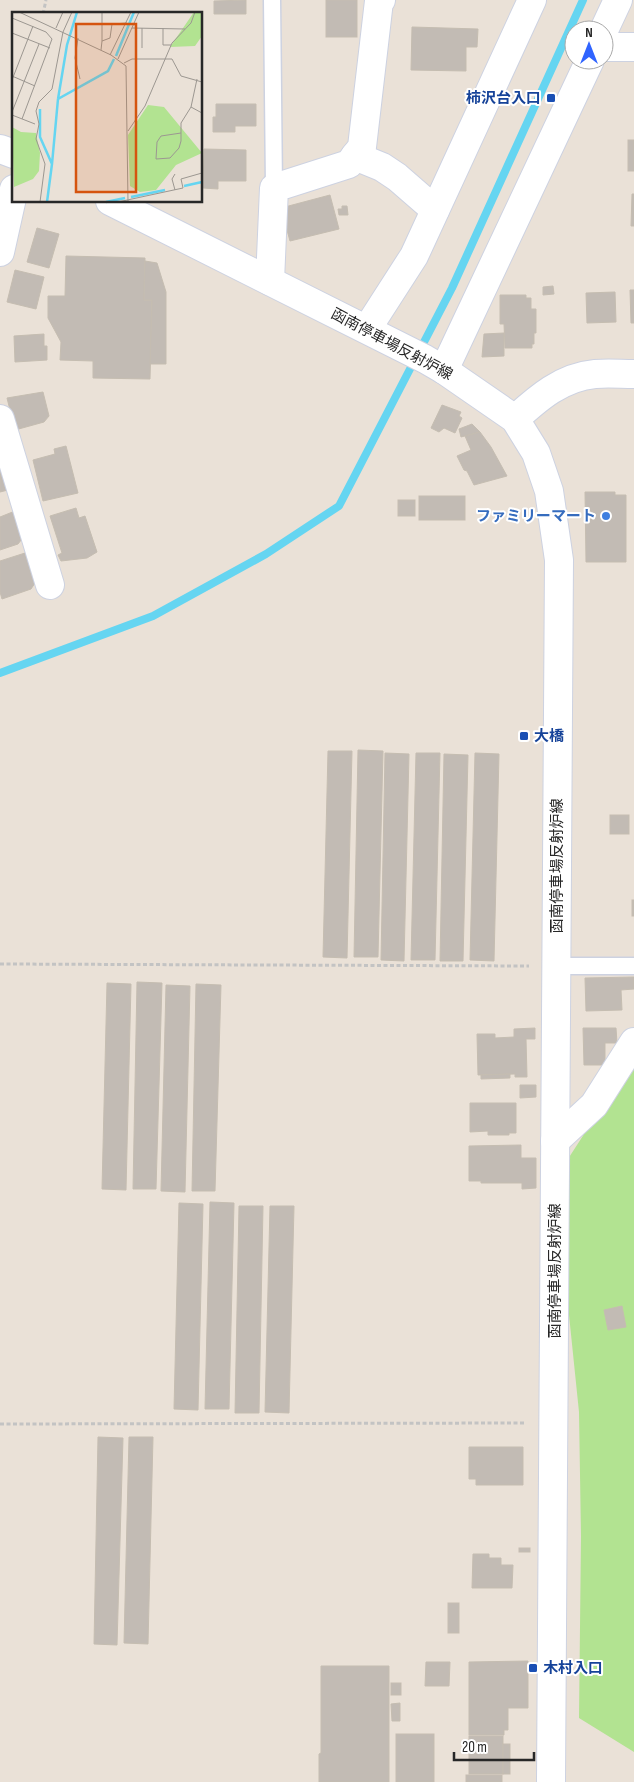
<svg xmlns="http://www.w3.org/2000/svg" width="634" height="1782" viewBox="0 0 634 1782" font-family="'Sofia Sans Condensed','Noto Sans JP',sans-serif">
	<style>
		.green { fill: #b2e391 }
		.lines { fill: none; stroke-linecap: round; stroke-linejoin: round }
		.stream { stroke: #65d5f1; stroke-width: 8 }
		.building { fill: #c2bbb4; stroke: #c5bdb1 }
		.lane-casing { stroke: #cdd2e1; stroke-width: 19 }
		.street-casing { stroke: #cdd2e1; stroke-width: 30 }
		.secondary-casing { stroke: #cdd2e1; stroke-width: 30 }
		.path { stroke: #c3c3c3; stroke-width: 3; stroke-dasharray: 4 2.5; stroke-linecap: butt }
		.lane { stroke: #fff; stroke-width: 16 }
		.street { stroke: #fff; stroke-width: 28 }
		.secondary { stroke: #fff; stroke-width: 28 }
		.transit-dot { fill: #1a4fb4; stroke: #fff; stroke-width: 2 }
		.shop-dot { fill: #3f7fe0; stroke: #fff; stroke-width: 2 }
		.labels { text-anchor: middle; stroke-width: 4; stroke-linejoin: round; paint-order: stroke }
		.transit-label { font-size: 15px; font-weight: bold; fill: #164399; stroke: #fff; text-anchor: start }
		.street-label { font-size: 15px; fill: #272727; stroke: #fff }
		.shop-label { font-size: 15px; font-weight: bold; fill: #366cbe; stroke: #fff; text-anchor: end }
		.inset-river { fill: none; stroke: #65d5f1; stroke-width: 2.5 }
		.inset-road { fill: none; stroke: #9c9791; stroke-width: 1 }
		.view { fill: #d5540f; fill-opacity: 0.15; stroke: #d5540f; stroke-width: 2.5 }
		.inset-edge { fill: none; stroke: #272727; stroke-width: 2.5 }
	</style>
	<rect width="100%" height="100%" fill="#eae1d7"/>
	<polygon class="green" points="634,1057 634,1752 579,1718 581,1536 579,1412 555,1179"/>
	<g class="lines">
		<polyline class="stream" points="0,673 153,616 266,554 339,506 452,288 583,0"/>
	</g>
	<g class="building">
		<polygon points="246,0 246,14 214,14 214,1"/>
		<rect x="326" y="0" width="31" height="37"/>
		<polygon points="412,27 478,29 477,47 466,47 466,71 411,70"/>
		<polygon points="216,104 256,104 256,126 235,126 235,132 213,132 213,117 216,117"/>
		<rect x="628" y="140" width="6" height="31"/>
		<polygon points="204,149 246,150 246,181 218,181 218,189 203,188"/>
		<polygon points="632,194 634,194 634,226 631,226"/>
		<polygon points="330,195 339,229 290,241 281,208"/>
		<polygon points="342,206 347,206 348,215 339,215 338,209 342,209"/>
		<polygon points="37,228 59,234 49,268 27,262"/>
		<polygon points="66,256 145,258 144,300 152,300 150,379 93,378 93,361 60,360 61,342 48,318 48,296 65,296"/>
		<polygon points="145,261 157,263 166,292 166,364 150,364 152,300 144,300"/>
		<polygon points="15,270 44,277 36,309 7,302"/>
		<polygon points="553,286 554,294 543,295 543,287"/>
		<polygon points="630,290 634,290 634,323 631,323"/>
		<polygon points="615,292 616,322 587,323 586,293"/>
		<polygon points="500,295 526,295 526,298 531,298 531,309 536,309 536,333 534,333 534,344 532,344 532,348 505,348 504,324 500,324"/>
		<polygon points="504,333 504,356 482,357 484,334"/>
		<polygon points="44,334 44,346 47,346 47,360 15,362 14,336"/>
		<polygon points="43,392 49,416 44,422 15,430 7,398"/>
		<polygon points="442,405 461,412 459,416 462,418 455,433 444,428 439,432 431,428"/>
		<polygon points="472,424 480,432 461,437 459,429"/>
		<polygon points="480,432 491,447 507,476 474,485 467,471 464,470 457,456 471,450 465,436"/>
		<polygon points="66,446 78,493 43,501 33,460 55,454 54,449"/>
		<polygon points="0,458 8,490 0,492"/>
		<polygon points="585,492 615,492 615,495 626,495 626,562 586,562"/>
		<rect x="419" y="496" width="46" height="24"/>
		<rect x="398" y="500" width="17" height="16"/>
		<polygon points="76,508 79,518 85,516 97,552 87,558 61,561 58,555 62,553 50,516"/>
		<polygon points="15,511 25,535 18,544 0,550 0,517"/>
		<polygon points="25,553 35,583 31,589 2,599 0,592 0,561"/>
		<polygon points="358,750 383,751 378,957 354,957"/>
		<polygon points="328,751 352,751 347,958 323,957"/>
		<polygon points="385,753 409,754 404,961 381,960"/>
		<polygon points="416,753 440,753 435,960 411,960"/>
		<polygon points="475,753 499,754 494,961 470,960"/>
		<polygon points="444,754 468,755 463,961 440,961"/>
		<rect x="610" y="815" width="19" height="19"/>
		<rect x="632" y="900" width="2" height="16"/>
		<polygon points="634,977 634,989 621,990 622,1010 586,1011 585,978"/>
		<polygon points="137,982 162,983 156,1189 133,1189"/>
		<polygon points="107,983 131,984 126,1190 102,1189"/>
		<polygon points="196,984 221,985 215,1191 192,1191"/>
		<polygon points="166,985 190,986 185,1192 161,1191"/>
		<polygon points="535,1028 535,1039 526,1039 527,1077 515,1077 515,1074 478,1075 477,1034 495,1034 495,1038 514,1037 514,1029"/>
		<polygon points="583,1028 616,1028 617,1043 605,1043 605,1065 584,1065"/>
		<polygon points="510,1074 510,1078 481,1079 481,1075"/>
		<polygon points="520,1085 536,1085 536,1097 520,1098"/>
		<polygon points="470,1103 516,1103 516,1133 509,1133 509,1135 488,1135 488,1131 470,1132"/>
		<polygon points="521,1145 521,1158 536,1158 536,1188 522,1189 522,1183 481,1183 481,1181 469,1181 469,1146"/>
		<polygon points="210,1202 234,1203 229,1409 205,1409"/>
		<polygon points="179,1203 203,1204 198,1410 174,1409"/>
		<polygon points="239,1206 263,1206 259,1413 235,1413"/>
		<polygon points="270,1206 294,1206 289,1413 265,1412"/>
		<polygon points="622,1306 626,1327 608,1330 604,1310"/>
		<polygon points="98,1437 123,1438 117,1645 94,1644"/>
		<polygon points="129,1437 153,1437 148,1644 124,1643"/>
		<polygon points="469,1447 523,1447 523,1485 476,1485 476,1479 469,1479"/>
		<rect x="519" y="1548" width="11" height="4"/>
		<polygon points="473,1554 489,1554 489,1558 501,1558 501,1565 513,1565 512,1588 472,1588"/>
		<rect x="448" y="1603" width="11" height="30"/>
		<polygon points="528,1661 528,1708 508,1708 508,1730 504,1730 504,1735 469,1735 469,1662"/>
		<polygon points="426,1662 450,1662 449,1686 425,1686"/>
		<polygon points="321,1666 389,1666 389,1782 319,1782 319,1754 321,1753"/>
		<rect x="391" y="1683" width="10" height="12"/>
		<polygon points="400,1703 400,1721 392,1721 391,1704"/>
		<rect x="396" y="1734" width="38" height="48"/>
		<rect x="469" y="1736" width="34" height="38"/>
		<rect x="503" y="1744" width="7" height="30"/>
		<rect x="466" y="1775" width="36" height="7"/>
	</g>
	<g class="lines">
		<defs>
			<g id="lane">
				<polyline points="272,0 274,188"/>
				<polyline points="557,966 634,966"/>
			</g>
			<g id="street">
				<polyline points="604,30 618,0"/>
				<polyline points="604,47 634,47"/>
				<polyline points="355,156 382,167 397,177 435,210"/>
				<polyline points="0,252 14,189"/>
				<polyline points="270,281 274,188 349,164 362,147 379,1 381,0"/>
				<polyline points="367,329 414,256 532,0"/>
				<polyline points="444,370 590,60"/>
				<polyline points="0,419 50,585"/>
				<path d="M515,419C538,398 562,377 595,374C608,373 621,374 634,374"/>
				<polyline points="555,1141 594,1105 634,1042"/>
			</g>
			<g id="secondary">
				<polyline points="0,149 14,154"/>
				<polyline points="110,201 425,359 444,370 515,419 536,453 549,491 559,560 551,1782"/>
			</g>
		</defs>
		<use href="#lane" class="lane-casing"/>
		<use href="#street" class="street-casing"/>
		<use href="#secondary" class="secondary-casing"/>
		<g class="path">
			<polyline points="43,14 46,0"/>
			<polyline points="0,964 529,966"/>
			<polyline points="0,1424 526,1423"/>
		</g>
		<use href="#lane" class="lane"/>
		<use href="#street" class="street"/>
		<use href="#secondary" class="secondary"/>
	</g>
	<g class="transit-dot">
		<rect x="546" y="93" width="10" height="10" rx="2.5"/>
		<rect x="519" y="731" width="10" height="10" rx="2.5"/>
		<rect x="528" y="1663" width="10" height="10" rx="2.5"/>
	</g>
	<circle class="shop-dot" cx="606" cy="516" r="5"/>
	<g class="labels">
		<g class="transit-label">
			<text x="541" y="103" text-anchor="end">柿沢台入口</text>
			<text x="534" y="741">大橋</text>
			<text x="543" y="1673">木村入口</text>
		</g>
		<g class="street-label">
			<text transform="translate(392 344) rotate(28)" y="5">函南停車場反射炉線</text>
			<text transform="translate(557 866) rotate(-90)" y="5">函南停車場反射炉線</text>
			<text transform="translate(555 1271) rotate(-90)" y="5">函南停車場反射炉線</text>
		</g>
		<g class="shop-label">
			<text x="596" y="521">ファミリーマート</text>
		</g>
	</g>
	<g transform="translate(12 12)">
		<rect width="190" height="190" fill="#eae1d7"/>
		<path d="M182,0H190V24L183,34L158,35ZM136,93L152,95L190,141L164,153L144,178L128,180L118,174L116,123ZM0,115L9,120L24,121L28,141L27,159L21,167L2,175Z" fill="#b2e391"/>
		<path class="inset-river" d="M104,44L122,0M46,87L55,33L65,0M28,97V125L40,152L35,190M40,152L46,87L96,59L102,47M172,174L190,170M119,185L153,178M94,190L113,186"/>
		<path class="inset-road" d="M7,0L99,43L114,54L116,190M90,0V29M0,6L34,20L40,27L10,107M44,16L51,0M120,16L173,17M130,16V36M151,16V33H159M0,21L38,36M66,26L63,46L68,67M89,38L90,29L98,26L100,12L115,11M98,43L119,0M106,47L127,0M112,51L120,47H160L169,64L190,70M0,64L23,74M185,67L179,95L190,101M0,68L21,14M0,100L27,32M0,103L23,112M116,119L133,94L160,31L179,11L183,0M169,121L149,124L145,130L144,147L158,146L167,136L169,129V111L179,95M163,178L160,167L163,162M28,190L33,152L24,127L27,112L24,99L27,90L40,77L51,20L60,0M106,190L171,176L169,167L190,161"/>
		<path class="view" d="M64,12H124V180H64Z"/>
		<rect width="190" height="190" class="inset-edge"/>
	</g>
	<g transform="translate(589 45)"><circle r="24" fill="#ffffff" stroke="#a9a9a9"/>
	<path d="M0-4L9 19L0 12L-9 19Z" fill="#3064ff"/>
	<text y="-8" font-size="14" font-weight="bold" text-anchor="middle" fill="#272727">N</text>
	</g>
	<path d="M454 1752v8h80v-8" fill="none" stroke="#272727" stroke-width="2.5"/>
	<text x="462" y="1752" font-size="15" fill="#272727" stroke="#ffffff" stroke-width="4" paint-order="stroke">20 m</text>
</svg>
